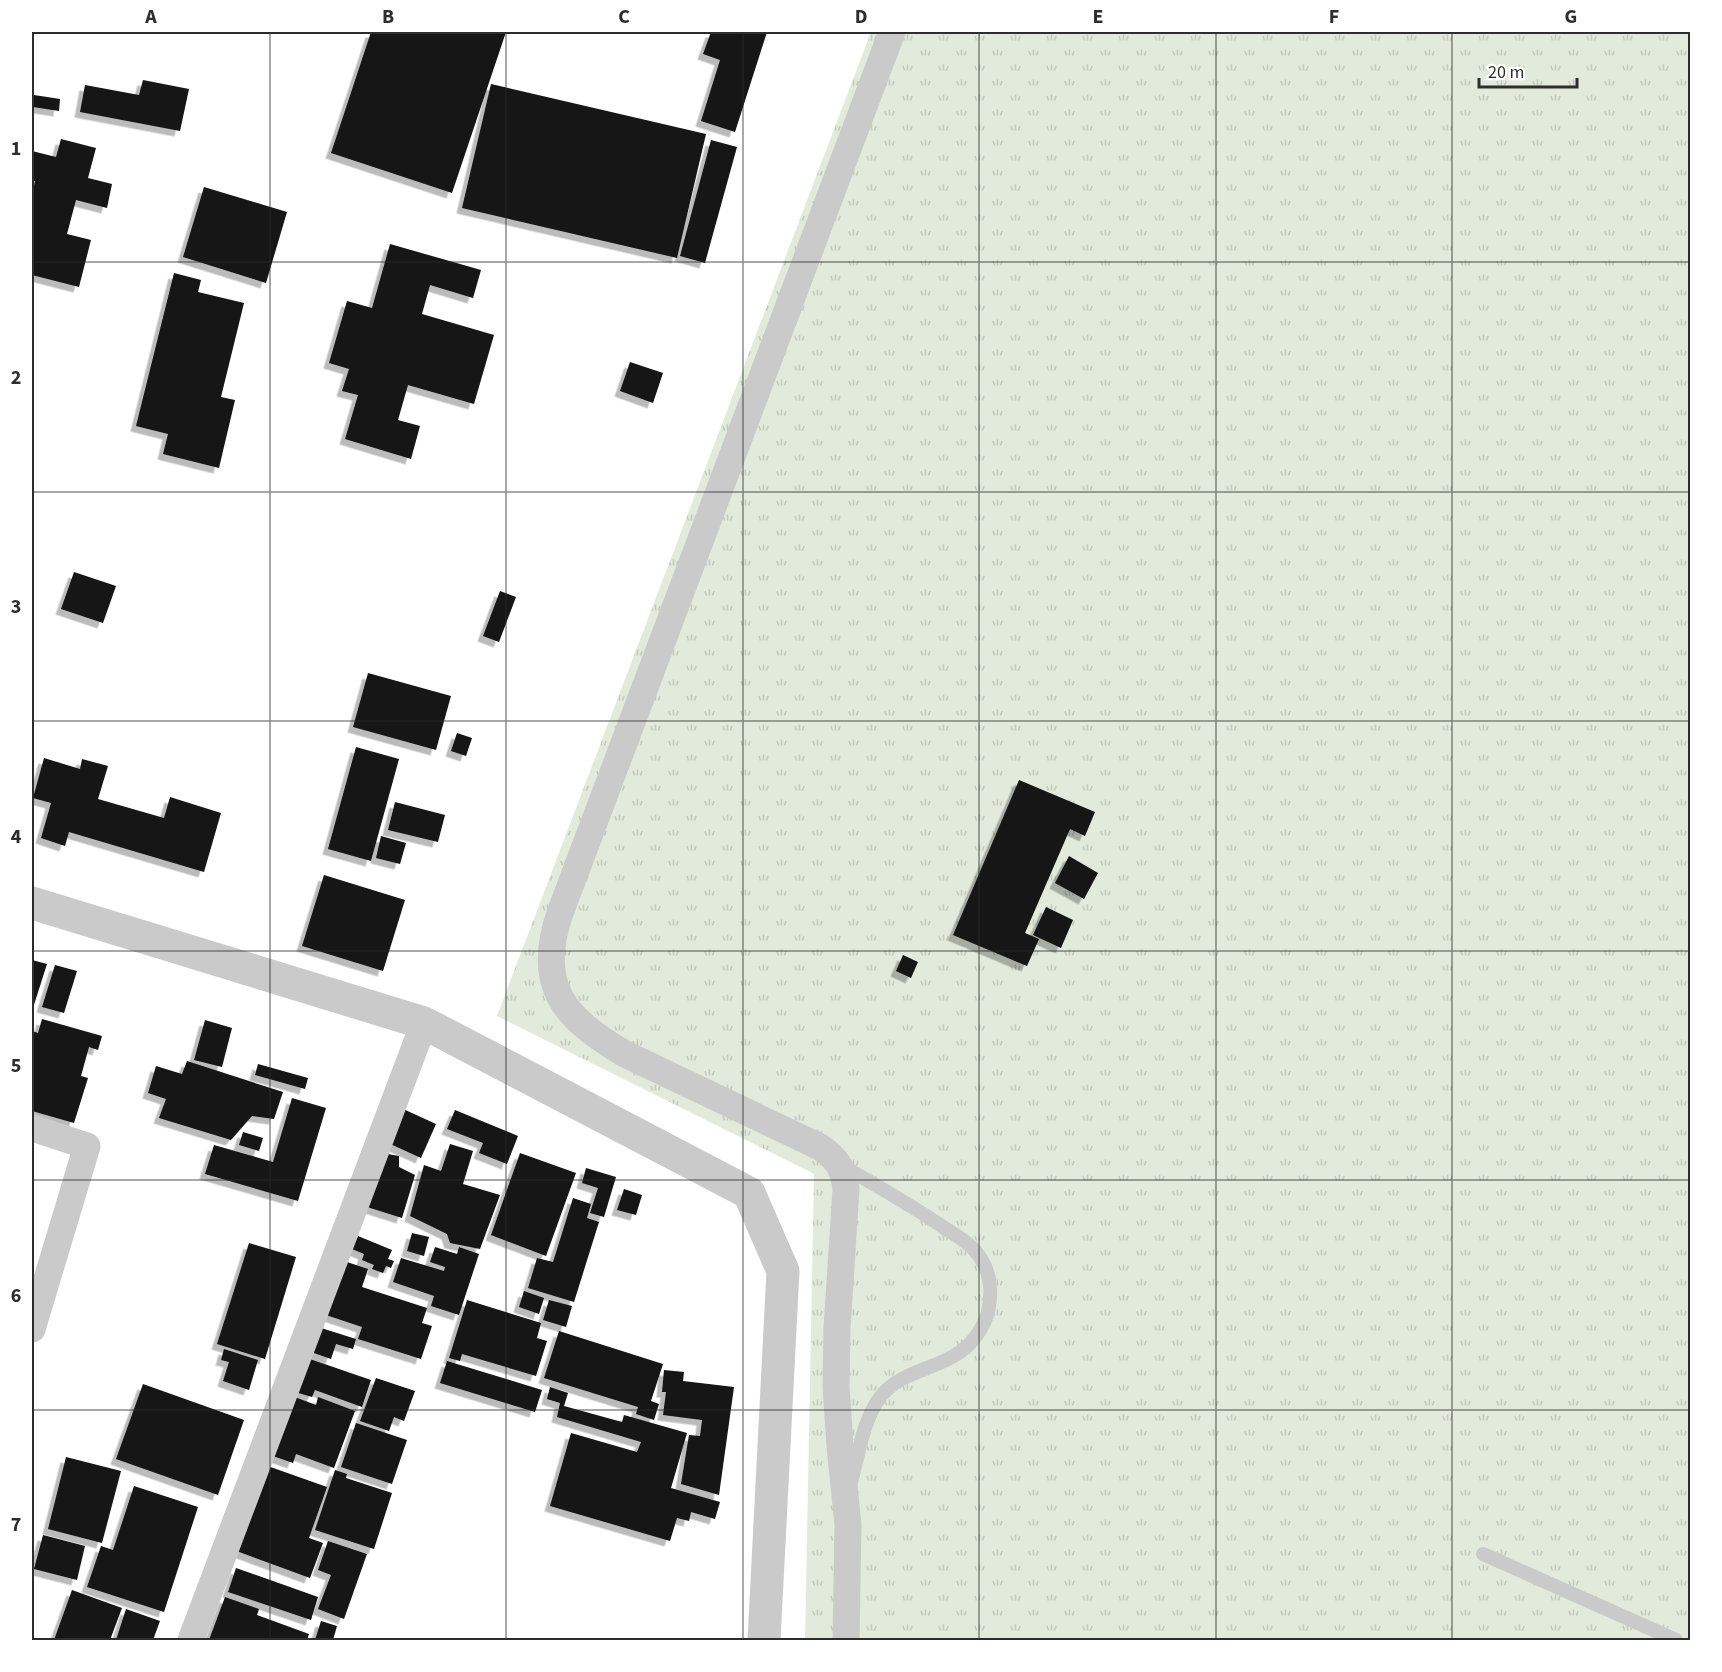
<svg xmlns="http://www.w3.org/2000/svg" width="1722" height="1672" viewBox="0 0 1722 1672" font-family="'Source Sans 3',sans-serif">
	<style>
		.grass { fill: url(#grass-tufts) }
		.building { fill: #141414; filter: url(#shadow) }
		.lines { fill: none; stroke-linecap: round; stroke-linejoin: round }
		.service { stroke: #cacaca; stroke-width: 14 }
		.minor { stroke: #cacaca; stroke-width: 27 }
		.tertiary { stroke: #cacaca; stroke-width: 33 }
		.grid { fill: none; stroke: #2d2d2d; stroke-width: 1.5; stroke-opacity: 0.55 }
		.neatline { fill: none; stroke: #2d2d2d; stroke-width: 2 }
		.grid-label { font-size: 20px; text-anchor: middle; font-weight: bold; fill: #2d2d2d }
	</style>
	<defs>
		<pattern id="grass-tufts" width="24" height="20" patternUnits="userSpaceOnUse" patternTransform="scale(1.5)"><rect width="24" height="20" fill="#e2eadb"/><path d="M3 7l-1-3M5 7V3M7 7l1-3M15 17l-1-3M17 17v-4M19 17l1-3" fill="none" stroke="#c2c9bc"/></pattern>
		<filter id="shadow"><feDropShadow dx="-5.5" dy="5.5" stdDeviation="0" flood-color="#0004"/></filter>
	</defs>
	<rect width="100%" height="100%" fill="#fff"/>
	<polygon class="grass" points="871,32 1690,32 1690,1640 805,1640 814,1174 497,1016"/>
	<g class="building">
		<polygon points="371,32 506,32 452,193 331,153"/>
		<polygon points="711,32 767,32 735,132 701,121 720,60 703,54"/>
		<polygon points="143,80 189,89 180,131 80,112 85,85 139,95"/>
		<polygon points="491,84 706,134 677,258 462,208"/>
		<polygon points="34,95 60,99 59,111 33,107"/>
		<polygon points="61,139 96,148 88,178 112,184 107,208 76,200 67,234 91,240 79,287 32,275 32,195 35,181 32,181 32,151 56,157"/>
		<polygon points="711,140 737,147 705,263 680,256"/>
		<polygon points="204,187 287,212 266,283 183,257"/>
		<polygon points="390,244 481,270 473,298 430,285 422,314 494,335 474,404 408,385 398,420 420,426 411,459 345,439 358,395 342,391 349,369 329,363 347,301 372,308"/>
		<polygon points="174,273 201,280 198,292 244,303 221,397 235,400 219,468 163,454 168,434 136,426"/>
		<polygon points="630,362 663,373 653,403 620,391"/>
		<polygon points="74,572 116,586 103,623 61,609"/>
		<polygon points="500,591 516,597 499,642 483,636"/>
		<polygon points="368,673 451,696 436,750 353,727"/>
		<polygon points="457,733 472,738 466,756 451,751"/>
		<polygon points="356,747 399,759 371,861 328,849"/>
		<polygon points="44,758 80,769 82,759 108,766 98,799 164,818 170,797 221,813 204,872 69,832 65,846 41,838 51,803 33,798"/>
		<polygon points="1019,780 1095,812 1085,836 1070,829 1025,933 1039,939 1027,966 953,935"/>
		<polygon points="395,802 445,815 438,842 388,830"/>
		<polygon points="381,836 406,843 400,864 376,858"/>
		<polygon points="1069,856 1098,873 1084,899 1055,883"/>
		<polygon points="324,875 405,900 383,971 302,946"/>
		<polygon points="1046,907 1073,920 1061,948 1033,935"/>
		<polygon points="903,955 918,962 911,978 896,971"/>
		<polygon points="32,960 47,964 32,1011"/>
		<polygon points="55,965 77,971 64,1013 42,1007"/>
		<polygon points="42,1019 102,1036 98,1050 89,1047 81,1076 88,1078 74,1123 32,1111 32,1031 38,1033"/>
		<polygon points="205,1020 232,1028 222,1067 194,1060"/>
		<polygon points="187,1061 283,1092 274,1119 252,1116 231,1140 159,1118 166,1099 148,1093 156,1066 182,1074"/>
		<polygon points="258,1064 308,1078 305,1089 255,1075"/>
		<polygon points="292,1098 326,1108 298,1201 205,1174 214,1145 273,1162"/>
		<polygon points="401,1108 436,1124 421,1158 386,1142"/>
		<polygon points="455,1110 518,1136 507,1164 479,1153 483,1143 447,1129"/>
		<polygon points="243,1132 263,1138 259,1151 239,1145"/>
		<polygon points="450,1144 473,1151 463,1184 500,1195 480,1249 450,1243 447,1234 410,1216 424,1165 441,1171"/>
		<polygon points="382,1153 399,1156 399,1167 415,1175 402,1218 364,1206"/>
		<polygon points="520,1153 576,1173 546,1256 491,1235"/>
		<polygon points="586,1168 616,1177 604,1217 590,1213 598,1188 582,1183"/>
		<polygon points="624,1189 642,1195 636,1215 617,1210"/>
		<polygon points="573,1198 591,1204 587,1218 599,1222 574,1302 528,1288 537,1258 553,1262"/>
		<polygon points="412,1233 429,1237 424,1256 407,1251"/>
		<polygon points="358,1236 392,1250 388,1259 394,1261 391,1268 386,1266 383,1273 372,1269 374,1265 362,1260 364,1254 352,1249"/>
		<polygon points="249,1243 296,1257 265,1359 217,1344"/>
		<polygon points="435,1247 457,1254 459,1247 479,1254 459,1315 431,1306 434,1296 393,1282 401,1258 444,1271 445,1267 430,1262"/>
		<polygon points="344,1261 368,1269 362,1287 427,1308 422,1323 432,1326 421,1359 358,1339 362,1327 326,1315"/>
		<polygon points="524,1291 544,1298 539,1314 519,1307"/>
		<polygon points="467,1300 541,1323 537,1338 547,1341 536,1376 462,1354 460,1361 449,1358"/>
		<polygon points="549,1300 572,1306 566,1327 543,1320"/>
		<polygon points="318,1327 356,1339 353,1349 336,1344 331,1359 311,1352"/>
		<polygon points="559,1331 663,1364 651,1401 659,1404 654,1420 636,1414 638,1407 544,1378"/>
		<polygon points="224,1349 258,1360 249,1390 223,1381 229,1362 221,1360"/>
		<polygon points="307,1358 371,1380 362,1407 315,1390 312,1397 295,1392"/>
		<polygon points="447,1361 542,1390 535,1412 440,1383"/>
		<polygon points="664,1370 684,1372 683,1381 734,1387 719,1495 681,1484 689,1435 700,1436 702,1420 663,1415 666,1392 662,1392"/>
		<polygon points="376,1378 415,1391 404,1421 394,1417 389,1431 360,1421"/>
		<polygon points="143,1384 244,1420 218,1495 116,1459"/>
		<polygon points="550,1387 568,1393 564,1406 622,1422 624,1415 687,1433 671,1488 720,1502 715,1519 691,1512 689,1521 677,1518 670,1541 550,1506 571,1433 637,1452 641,1442 557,1417 560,1403 547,1399"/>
		<polygon points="292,1396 316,1405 318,1397 355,1411 334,1468 296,1454 293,1463 270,1455"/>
		<polygon points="356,1423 407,1440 392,1484 341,1467"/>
		<polygon points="66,1457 121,1471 102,1543 48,1529"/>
		<polygon points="262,1464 327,1487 309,1538 323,1543 310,1578 231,1549"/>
		<polygon points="335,1470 347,1474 346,1478 392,1493 374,1549 315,1530"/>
		<polygon points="134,1486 198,1507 164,1612 87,1587 101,1546 113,1550"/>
		<polygon points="43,1535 85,1546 77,1580 34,1569"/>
		<polygon points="328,1541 367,1554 344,1619 318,1609 331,1575 318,1570"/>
		<polygon points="236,1568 318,1597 311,1620 228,1592"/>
		<polygon points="72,1590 122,1608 110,1640 54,1640"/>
		<polygon points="225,1597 259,1609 257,1615 309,1634 307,1640 209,1640"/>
		<polygon points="126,1609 160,1621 153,1640 116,1640"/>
		<polygon points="321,1621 337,1626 333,1640 315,1640"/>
	</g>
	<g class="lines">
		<g class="service">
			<path d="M841,1165C875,1185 910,1204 943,1227C957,1236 972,1244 981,1259C991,1274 992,1294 988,1312C984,1327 973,1343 960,1352C935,1370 901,1371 881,1396C863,1419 859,1454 851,1482"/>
			<polyline points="1483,1554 1676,1640"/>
		</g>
		<g class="minor">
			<polyline points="32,1128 87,1146 32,1329"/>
			<polyline points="191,1640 424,1023"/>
			<path d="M846,1640L848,1525L840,1446L836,1387L837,1328L846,1189C844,1170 837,1158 820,1147L625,1054C564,1018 535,986 560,913L892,32"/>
		</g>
		<polyline class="tertiary" points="32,903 424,1023 749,1193 783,1271 764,1640"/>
	</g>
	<path class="grid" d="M270,32V1640M506,32V1640M743,32V1640M979,32V1640M1216,32V1640M1452,32V1640M32,262H1690M32,492H1690M32,721H1690M32,951H1690M32,1180H1690M32,1410H1690"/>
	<rect width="1722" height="1672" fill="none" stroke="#ffffff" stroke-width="66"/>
	<path d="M1479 78v9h98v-9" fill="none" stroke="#2d2d2d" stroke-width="3"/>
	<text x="1488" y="78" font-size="18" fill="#2d2d2d" stroke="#ffffff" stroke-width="4.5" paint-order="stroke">20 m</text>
	<rect x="33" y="33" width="1656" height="1606" class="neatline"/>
	<g class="grid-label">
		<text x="151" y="23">A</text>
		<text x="388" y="23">B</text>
		<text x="624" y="23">C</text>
		<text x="861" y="23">D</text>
		<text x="1098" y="23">E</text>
		<text x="1334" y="23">F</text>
		<text x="1571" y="23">G</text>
		<text x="16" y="155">1</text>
		<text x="16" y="384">2</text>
		<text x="16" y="613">3</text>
		<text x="16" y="843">4</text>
		<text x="16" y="1072">5</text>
		<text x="16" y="1302">6</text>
		<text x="16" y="1531">7</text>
	</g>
</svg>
